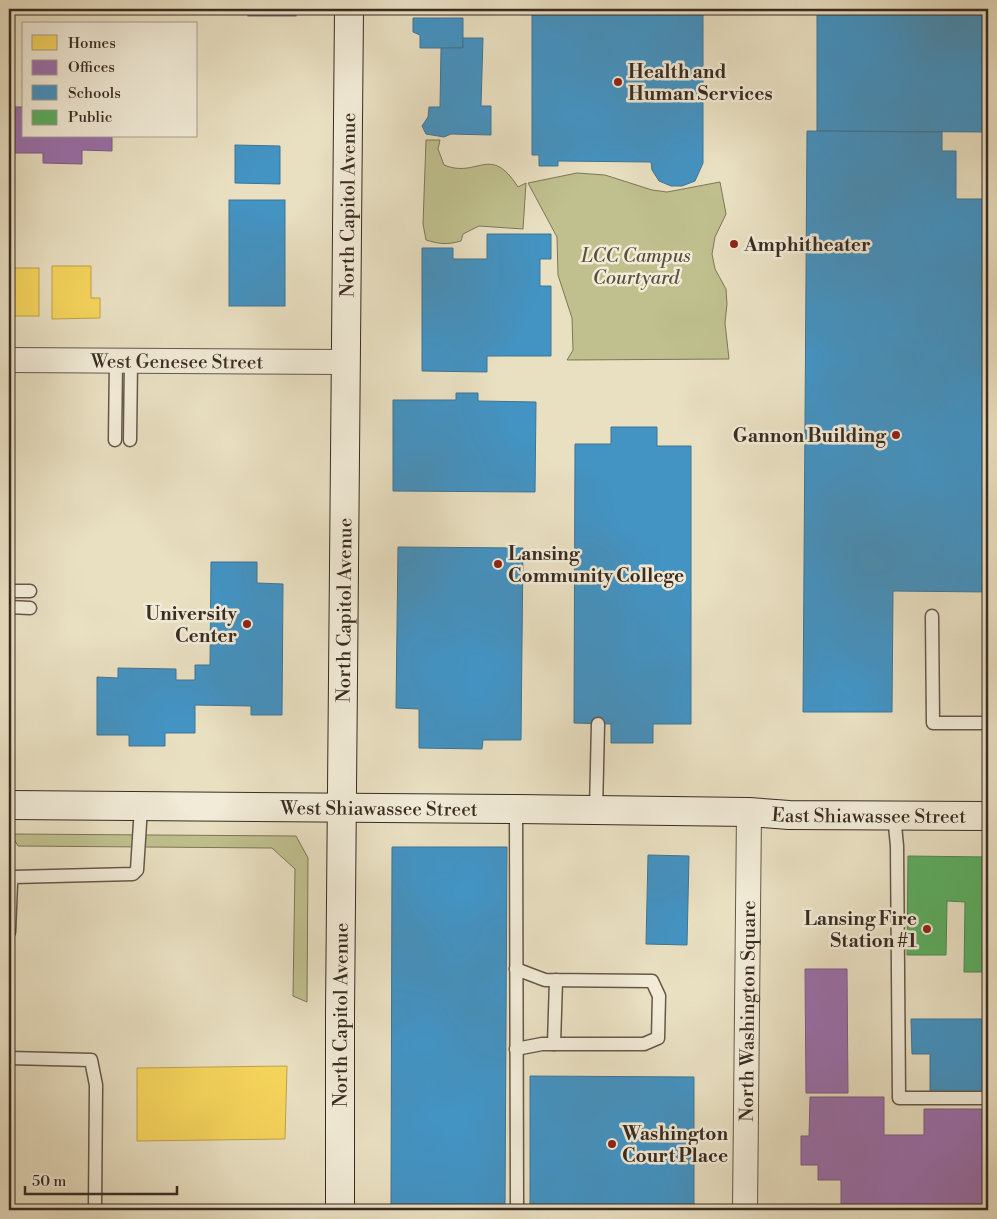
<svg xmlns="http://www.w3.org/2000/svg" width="997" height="1219" viewBox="0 0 997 1219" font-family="'Libre Bodoni',serif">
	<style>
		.green { fill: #bfc08e; stroke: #7c7658 }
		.homes { fill: #f6d55c; stroke: #bea24b }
		.offices { fill: #9970ab; stroke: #7c5b82 }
		.schools { fill: #4393c3; stroke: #407493 }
		.public { fill: #5aae61; stroke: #50874e }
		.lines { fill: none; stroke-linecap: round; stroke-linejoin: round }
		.lane-casing { stroke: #66584a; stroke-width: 15 }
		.street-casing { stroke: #66584a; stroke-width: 26 }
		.secondary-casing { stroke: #3a2b22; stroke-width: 30 }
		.lane { stroke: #f1ebd7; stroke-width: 12 }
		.street { stroke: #f1ebd7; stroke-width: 24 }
		.secondary { stroke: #f1ebd7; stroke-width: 28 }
		.poi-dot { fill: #8f2418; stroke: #f1ebd7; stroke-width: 2 }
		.labels { text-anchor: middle; stroke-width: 5; stroke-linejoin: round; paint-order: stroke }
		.poi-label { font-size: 19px; font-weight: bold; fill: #3a2b22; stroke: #f1ebd7; text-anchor: start }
		.street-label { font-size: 19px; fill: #3a2b22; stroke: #f1ebd7 }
		.park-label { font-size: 19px; font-style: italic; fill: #5b503d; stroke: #f1ebd7 }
	</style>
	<rect width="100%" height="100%" fill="#e9e0c2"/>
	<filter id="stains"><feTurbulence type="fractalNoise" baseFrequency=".004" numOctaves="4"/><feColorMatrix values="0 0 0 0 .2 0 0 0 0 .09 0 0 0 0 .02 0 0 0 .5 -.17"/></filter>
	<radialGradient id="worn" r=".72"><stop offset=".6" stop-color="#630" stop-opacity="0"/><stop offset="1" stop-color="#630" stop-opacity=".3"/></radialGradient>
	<g class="green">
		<path d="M426,140H440L438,149L444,165C478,179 490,143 518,187L526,183L523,229L479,226L463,234L461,241C447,245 439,244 426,240L423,224Z"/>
		<polygon points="577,173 605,175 652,190 667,192 720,182 726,214 715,237 712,254 715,269 726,289 727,304 725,323 729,359 567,360 573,350 572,318 558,275 557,237 528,183"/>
		<polygon points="11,834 296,836 308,858 307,1002 293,996 295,869 272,848 18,846"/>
	</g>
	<g class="homes">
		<polygon points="52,266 91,266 91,298 100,298 100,318 52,319"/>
		<rect x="9" y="268" width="30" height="48"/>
		<polygon points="287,1066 285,1139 137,1141 137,1068"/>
	</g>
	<g class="offices">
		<rect x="248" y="9" width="48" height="7"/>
		<polygon points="13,107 24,107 24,136 112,136 112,151 82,150 82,164 43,163 43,153 12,153"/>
		<polygon points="805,969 847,969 848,1093 806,1093"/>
		<polygon points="810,1097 884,1097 884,1135 924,1135 924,1109 988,1109 988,1210 841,1210 841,1180 818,1180 818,1165 801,1165 801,1136 809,1136"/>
	</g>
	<g class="schools">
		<polygon points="532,9 703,9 703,163 695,181 682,186 671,186 659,181 652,170 651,162 558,161 558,166 539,166 539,155 532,155"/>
		<polygon points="817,9 988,9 988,132 817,131"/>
		<polygon points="413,18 463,18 463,48 420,48 420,35 413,32"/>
		<polygon points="463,38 483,38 481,106 491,106 491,135 451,134 444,137 426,134 422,126 428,117 429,107 440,107 441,48 463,48"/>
		<polygon points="807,131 942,132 942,151 956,151 956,199 988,199 986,501 988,592 893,591 892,712 803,712"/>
		<polygon points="235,145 280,146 280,184 235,183"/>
		<rect x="229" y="200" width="56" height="106"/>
		<polygon points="487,234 551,234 551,259 540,259 540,286 551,286 551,356 487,356 487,372 422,371 422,248 453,248 453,259 487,259"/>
		<polygon points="456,393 478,393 478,401 536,402 535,492 393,491 393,400 456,400"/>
		<polygon points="611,427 657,427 657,446 691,446 691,724 653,724 653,743 611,743 611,724 574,723 575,444 611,444"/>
		<polygon points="398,547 523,548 521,740 483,740 482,749 419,748 419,709 396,708"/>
		<polygon points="211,562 257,562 257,583 283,584 282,715 251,715 251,706 195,705 195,733 165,733 165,746 129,746 129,735 97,735 97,677 118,678 118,668 176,669 176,680 195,680 195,665 210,665"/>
		<polygon points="392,847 507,847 505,1207 391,1206"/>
		<polygon points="648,855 689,856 687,945 646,944"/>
		<polygon points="911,1019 988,1019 988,1092 930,1092 930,1054 912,1054"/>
		<polygon points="530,1076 694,1077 694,1210 530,1210"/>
	</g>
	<polygon class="public" points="908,856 988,857 988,972 964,972 965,902 947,901 946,955 907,955"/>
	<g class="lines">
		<defs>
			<g id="lane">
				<polyline points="115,440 116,361"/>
				<polyline points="130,440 131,361"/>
				<polyline points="9,591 30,591"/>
				<polyline points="9,607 30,608"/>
				<polyline points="932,616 933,723 988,723"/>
				<polyline points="516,809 517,1210"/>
				<polyline points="596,810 598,724"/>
				<polyline points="894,815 897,846 899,1098 988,1098"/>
				<polyline points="9,932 11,883 13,877 133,874 137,870 141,807"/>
				<polyline points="516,969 545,980 652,981 659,996 658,1038 644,1044 542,1044 516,1049"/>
				<polyline points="554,1044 556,980"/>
				<polyline points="9,1058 91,1060 96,1085 95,1210"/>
			</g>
			<g id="street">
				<path id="s1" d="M9,360L345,362"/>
				<path id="s2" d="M745,1210L749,812"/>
			</g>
			<g id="secondary">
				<path id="s3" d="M9,805L516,809L749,812L789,815L988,816"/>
				<path id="s4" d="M340,1210V1013L349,9"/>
			</g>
		</defs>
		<use href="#lane" class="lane-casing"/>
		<use href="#street" class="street-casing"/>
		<use href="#secondary" class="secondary-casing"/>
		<use href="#lane" class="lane"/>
		<use href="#street" class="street"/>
		<use href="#secondary" class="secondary"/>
	</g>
	<g class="poi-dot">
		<circle cx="618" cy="82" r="5"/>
		<circle cx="734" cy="244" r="5"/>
		<circle cx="896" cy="435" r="5"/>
		<circle cx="498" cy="564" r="5"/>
		<circle cx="247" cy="624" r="5"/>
		<circle cx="927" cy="929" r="5"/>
		<circle cx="612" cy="1144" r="5"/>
	</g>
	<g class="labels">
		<g class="poi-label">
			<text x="628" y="78">Health and<tspan x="628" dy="22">Human Services</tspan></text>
			<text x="744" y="251">Amphitheater</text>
			<text x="886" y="442" text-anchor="end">Gannon Building</text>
			<text x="508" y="560">Lansing<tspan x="508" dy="22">Community College</tspan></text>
			<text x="237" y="620" text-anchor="end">University<tspan x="237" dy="22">Center</tspan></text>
			<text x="917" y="925" text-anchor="end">Lansing Fire<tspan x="917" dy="22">Station #1</tspan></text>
			<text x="622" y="1140">Washington<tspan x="622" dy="22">Court Place</tspan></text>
		</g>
		<g class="street-label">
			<text dy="7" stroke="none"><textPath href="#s4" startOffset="1005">North Capitol Avenue</textPath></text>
			<text dy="7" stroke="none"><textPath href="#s1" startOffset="168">West Genesee Street</textPath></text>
			<text dy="7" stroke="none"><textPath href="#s4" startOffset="600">North Capitol Avenue</textPath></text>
			<text dy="7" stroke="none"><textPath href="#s3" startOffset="370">West Shiawassee Street</textPath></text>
			<text dy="7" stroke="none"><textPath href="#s3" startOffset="860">East Shiawassee Street</textPath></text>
			<text dy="7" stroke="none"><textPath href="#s2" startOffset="199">North Washington Square</textPath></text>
			<text dy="7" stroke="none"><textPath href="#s4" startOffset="195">North Capitol Avenue</textPath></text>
		</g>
		<g class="park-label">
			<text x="636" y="262">LCC Campus<tspan x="636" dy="22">Courtyard</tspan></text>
		</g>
	</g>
	<rect width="997" height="1219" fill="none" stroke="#e9e0c2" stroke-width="30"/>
	<rect x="10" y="10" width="977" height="1199" fill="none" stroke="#3a2b22" stroke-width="2.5"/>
	<rect x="15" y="15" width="967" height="1189" fill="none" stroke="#3a2b22"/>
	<rect x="22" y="22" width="175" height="115" fill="#f1ebd7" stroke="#a89e8f"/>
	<rect x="32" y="35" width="25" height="15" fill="#f6d55c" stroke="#a89e8f"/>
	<text x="68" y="48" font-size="15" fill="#3a2b22">Homes</text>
	<rect x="32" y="60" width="25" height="15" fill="#9970ab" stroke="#a89e8f"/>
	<text x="68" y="72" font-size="15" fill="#3a2b22">Offices</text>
	<rect x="32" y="85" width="25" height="15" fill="#4393c3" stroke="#a89e8f"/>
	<text x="68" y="98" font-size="15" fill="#3a2b22">Schools</text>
	<rect x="32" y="110" width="25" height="15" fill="#5aae61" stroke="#a89e8f"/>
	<text x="68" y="122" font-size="15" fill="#3a2b22">Public</text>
	<path d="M25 1186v8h152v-8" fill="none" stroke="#3a2b22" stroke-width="2.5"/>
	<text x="32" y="1186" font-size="15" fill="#3a2b22" stroke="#f1ebd7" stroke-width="4" paint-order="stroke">50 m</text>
	<rect width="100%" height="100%" filter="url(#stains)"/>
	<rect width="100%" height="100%" fill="url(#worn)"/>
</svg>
